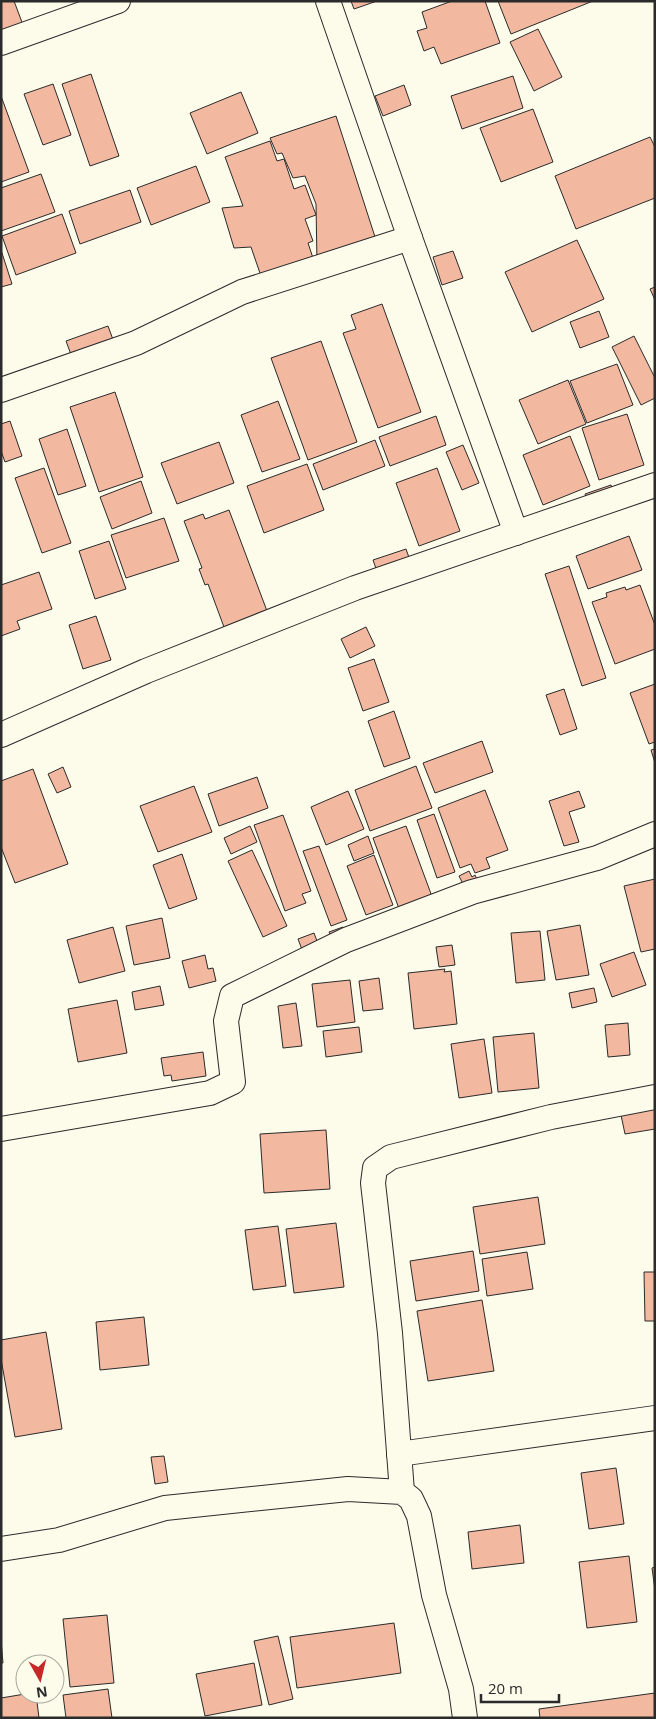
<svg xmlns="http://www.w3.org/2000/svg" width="656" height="1719" viewBox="0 0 656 1719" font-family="'Open Sans',sans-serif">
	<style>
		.building { fill: #f2b8a0; stroke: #2b2b2b }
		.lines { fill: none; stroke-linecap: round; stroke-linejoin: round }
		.street-casing { stroke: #2b2b2b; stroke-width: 26 }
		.street { stroke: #fdfbea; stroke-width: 24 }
	</style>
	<rect width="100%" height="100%" fill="#fdfbea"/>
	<g class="building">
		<polygon points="1,1 14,1 23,25 1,32"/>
		<polygon points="351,1 377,1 354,9"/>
		<polygon points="452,1 485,1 500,43 441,64 434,47 424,51 417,31 427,28 422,12"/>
		<polygon points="498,1 593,1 511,34"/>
		<polygon points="538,29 562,77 534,91 510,42"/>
		<polygon points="91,74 119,156 90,166 62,84"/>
		<polygon points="513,76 523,108 462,129 451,96"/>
		<polygon points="53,84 71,135 43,145 24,94"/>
		<polygon points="404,85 411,105 383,116 375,96"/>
		<polygon points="241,92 258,133 207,154 190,113"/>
		<polygon points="1,96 29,172 1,182"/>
		<polygon points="533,109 553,162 501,182 480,128"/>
		<polygon points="336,116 376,240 317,264 316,204 305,176 293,178 282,153 277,154 270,138"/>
		<polygon points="650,137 655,147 655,198 576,229 555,176"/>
		<polygon points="270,141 277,161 284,159 294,189 305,185 316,215 305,219 313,241 308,243 315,264 263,282 251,247 234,248 222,208 243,206 225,157"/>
		<polygon points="196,166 210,202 151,225 137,188"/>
		<polygon points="41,174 55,212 1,231 1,188"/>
		<polygon points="130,190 141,222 80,244 69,211"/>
		<polygon points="62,214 76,253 16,275 2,236"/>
		<polygon points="577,240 604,299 532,332 505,272"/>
		<polygon points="1,250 12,284 1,287"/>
		<polygon points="453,251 463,278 442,285 433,257"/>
		<polygon points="655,287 655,300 650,289"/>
		<polygon points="382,304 421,412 378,428 343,333 356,329 351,315"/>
		<polygon points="599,311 609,337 580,348 570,322"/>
		<polygon points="108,326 115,345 73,360 66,341"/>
		<polygon points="634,336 655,378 655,398 641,405 612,347"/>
		<polygon points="321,341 357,442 308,460 271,358"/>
		<polygon points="617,364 633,405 587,423 570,381"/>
		<polygon points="568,380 586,424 538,444 519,400"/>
		<polygon points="115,392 143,477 99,492 70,407"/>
		<polygon points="278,401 300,459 262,472 241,415"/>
		<polygon points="627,414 644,465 599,480 582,428"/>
		<polygon points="436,416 446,445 390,466 379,437"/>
		<polygon points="10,421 22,456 5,462 1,451 1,424"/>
		<polygon points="67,429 86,486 58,495 39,439"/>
		<polygon points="570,436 590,486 543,505 523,455"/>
		<polygon points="375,440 385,466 323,490 313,464"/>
		<polygon points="219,442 234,483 177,504 161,463"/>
		<polygon points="463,445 479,483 462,490 446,452"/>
		<polygon points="307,464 324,510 264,533 247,486"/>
		<polygon points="44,468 71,543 42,553 15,478"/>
		<polygon points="437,468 460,531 419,546 396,483"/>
		<polygon points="141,481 152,513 112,529 100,497"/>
		<polygon points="611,485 615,497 589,506 585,494"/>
		<polygon points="229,510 267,611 224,627 208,584 205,585 199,569 202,568 184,521 203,514 205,519"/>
		<polygon points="164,518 179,561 126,578 111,535"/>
		<polygon points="629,536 642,570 588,589 576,556"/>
		<polygon points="109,541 126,589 95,599 79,551"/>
		<polygon points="406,549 411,563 378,574 373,560"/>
		<polygon points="569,566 606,678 582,686 545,574"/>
		<polygon points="39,572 52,609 17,621 20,629 1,636 1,585"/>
		<polygon points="640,585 655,625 655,649 615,664 592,602 607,597 606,593 625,587 626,590"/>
		<polygon points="96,616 111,660 83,669 69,625"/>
		<polygon points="366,627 375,646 350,658 341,639"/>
		<polygon points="374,659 389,702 363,711 348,668"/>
		<polygon points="655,684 655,742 649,744 630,693"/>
		<polygon points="564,689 577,729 560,735 546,695"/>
		<polygon points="394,711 410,758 384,767 368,721"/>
		<polygon points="482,741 493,772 435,793 423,763"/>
		<polygon points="655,749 655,763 651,750"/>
		<polygon points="416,766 432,808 370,831 355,790"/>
		<polygon points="63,767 71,787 57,793 48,774"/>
		<polygon points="33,769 68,864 15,883 1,847 1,781"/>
		<polygon points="257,777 268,808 219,826 208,794"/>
		<polygon points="194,786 212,832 158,852 140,806"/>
		<polygon points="485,790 508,850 486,858 490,868 475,873 471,864 460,868 438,808"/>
		<polygon points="348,791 364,829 326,845 311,807"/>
		<polygon points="579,791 585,807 569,812 579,842 564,846 549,801"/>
		<polygon points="434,814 455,872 437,878 417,820"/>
		<polygon points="283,815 311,891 302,894 306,903 285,911 254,825"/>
		<polygon points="250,826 257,842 231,854 224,838"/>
		<polygon points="406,826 434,902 401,914 373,838"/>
		<polygon points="368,836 374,853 354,861 348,845"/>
		<polygon points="319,846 347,920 331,926 303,851"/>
		<polygon points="252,850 287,926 263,937 228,861"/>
		<polygon points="182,854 197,899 169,909 153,865"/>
		<polygon points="374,855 393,905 366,915 347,866"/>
		<polygon points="469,871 472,877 475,875 484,894 471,900 459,876"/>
		<polygon points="655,879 655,949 641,952 624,886"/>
		<polygon points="162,918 170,958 134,965 126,926"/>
		<polygon points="580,925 589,975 556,980 547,931"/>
		<polygon points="113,927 125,971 79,983 67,940"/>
		<polygon points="343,927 348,939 335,945 329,932"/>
		<polygon points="540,931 545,980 516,983 511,933"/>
		<polygon points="314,933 320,949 304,955 298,939"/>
		<polygon points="452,945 455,965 439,967 436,947"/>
		<polygon points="634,952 646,985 612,997 600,964"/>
		<polygon points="205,955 208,969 213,968 216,981 189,988 182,961"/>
		<polygon points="445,969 444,972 451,971 457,1024 414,1029 408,973"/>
		<polygon points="379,978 383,1009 363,1011 359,981"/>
		<polygon points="350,980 355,1022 317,1027 312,984"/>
		<polygon points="160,986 164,1005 135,1010 132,992"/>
		<polygon points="594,988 597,1002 572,1008 569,993"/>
		<polygon points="117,1000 127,1053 78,1062 68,1009"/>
		<polygon points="296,1003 302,1046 283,1048 278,1006"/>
		<polygon points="628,1023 630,1055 608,1057 605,1025"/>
		<polygon points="359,1027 362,1052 326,1057 323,1031"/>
		<polygon points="534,1033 539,1088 498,1092 493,1037"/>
		<polygon points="484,1039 492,1093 459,1098 451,1044"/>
		<polygon points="203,1052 206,1076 172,1081 171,1075 164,1076 161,1058"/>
		<polygon points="655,1104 655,1129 625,1134 621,1115"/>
		<polygon points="326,1130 330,1189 264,1193 260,1134"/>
		<polygon points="538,1197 545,1244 480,1254 473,1207"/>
		<polygon points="336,1223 344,1287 294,1293 286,1229"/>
		<polygon points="278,1226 286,1286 253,1290 245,1230"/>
		<polygon points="473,1251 479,1291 416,1301 410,1261"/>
		<polygon points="527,1252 533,1289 487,1296 482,1259"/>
		<polygon points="644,1272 655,1272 655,1321 645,1321"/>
		<polygon points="482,1300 494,1371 428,1381 417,1311"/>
		<polygon points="144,1317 149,1365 100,1370 96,1322"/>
		<polygon points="46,1332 62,1429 15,1437 1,1359 1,1340"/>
		<polygon points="164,1456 168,1482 155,1484 151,1457"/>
		<polygon points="616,1468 624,1524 589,1529 581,1473"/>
		<polygon points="520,1525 524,1563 472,1569 468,1532"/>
		<polygon points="629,1556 637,1622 587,1628 579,1562"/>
		<polygon points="655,1567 655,1590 652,1568"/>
		<polygon points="107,1615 114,1683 70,1687 63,1619"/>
		<polygon points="394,1623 401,1673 297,1688 290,1637"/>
		<polygon points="278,1636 293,1699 269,1705 254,1641"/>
		<polygon points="1,1640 3,1663 1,1663"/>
		<polygon points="254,1663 262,1705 205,1716 196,1674"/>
		<polygon points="108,1689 112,1718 66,1718 63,1695"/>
		<polygon points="655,1693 655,1718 540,1718 539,1709"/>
		<polygon points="25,1694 36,1694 39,1718 1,1718 1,1698"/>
	</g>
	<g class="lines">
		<defs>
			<g id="street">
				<polyline points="328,1 410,238 516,533"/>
				<polyline points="1,43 118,1"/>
				<polyline points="1,390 136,343 242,292 410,238"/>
				<polyline points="1,735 146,671 355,588 655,485"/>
				<polyline points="1,1129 210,1093 233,1082 226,1021 232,996 346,940 472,892 597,858 655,834"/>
				<polyline points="399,1454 655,1418"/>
				<polyline points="402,1492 390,1333 373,1183 375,1168 391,1157 551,1117 655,1097"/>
				<polyline points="1,1549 59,1540 165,1508 348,1489 402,1492 411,1499 419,1516 434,1595 461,1689 465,1718"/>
			</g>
		</defs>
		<use href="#street" class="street-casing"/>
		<use href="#street" class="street"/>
	</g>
	<rect width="656" height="1719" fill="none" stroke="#2b2b2b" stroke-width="5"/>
	<g transform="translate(40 1679) rotate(172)"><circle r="24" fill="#fdfbea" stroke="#a9a89e"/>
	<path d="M0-4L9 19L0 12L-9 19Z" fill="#c62828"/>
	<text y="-8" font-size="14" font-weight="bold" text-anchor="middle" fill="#2b2b2b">N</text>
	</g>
	<path d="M481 1694v8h78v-8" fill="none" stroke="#2b2b2b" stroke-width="2.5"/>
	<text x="488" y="1694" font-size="15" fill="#2b2b2b" stroke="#fdfbea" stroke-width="4" paint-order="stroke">20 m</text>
</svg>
